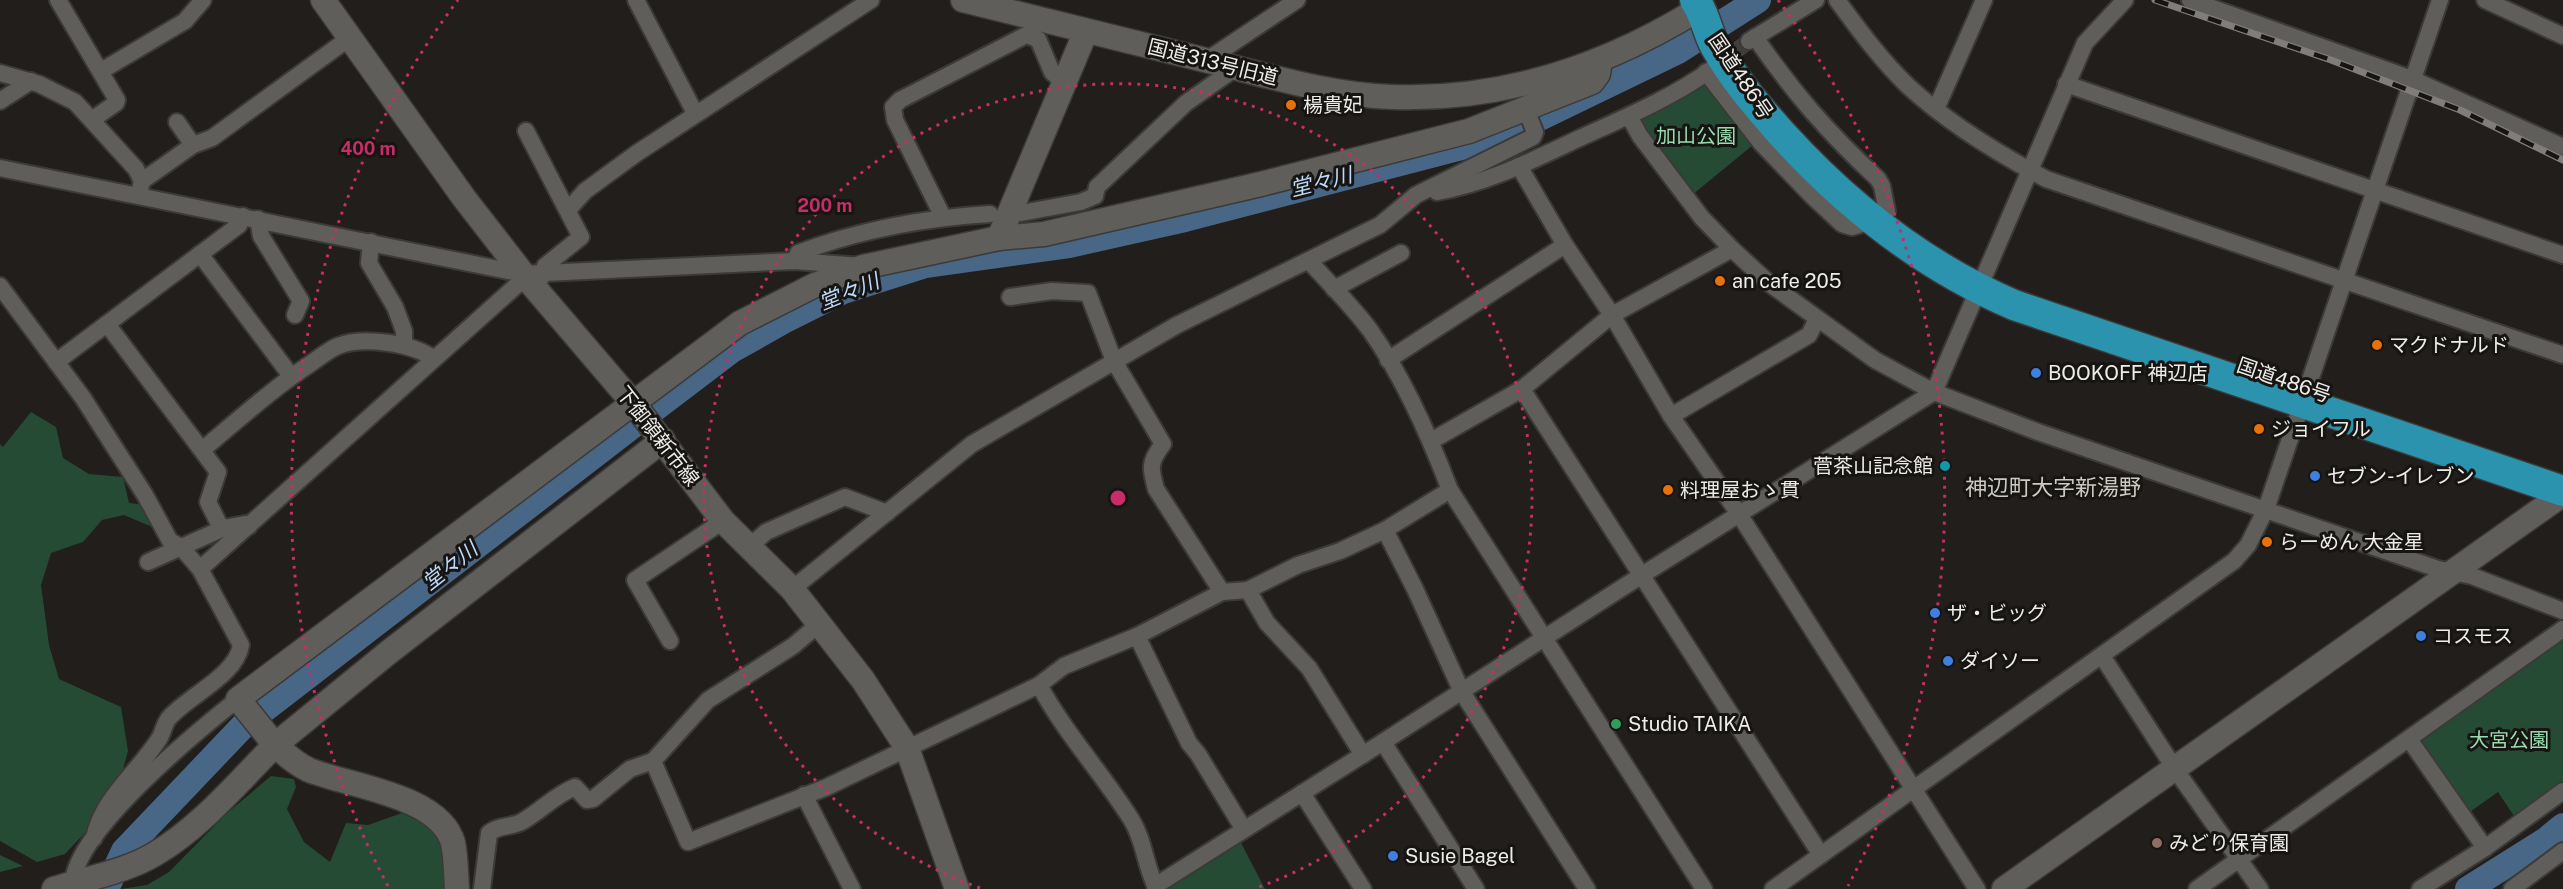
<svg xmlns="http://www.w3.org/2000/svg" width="2563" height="889" viewBox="0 0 2563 889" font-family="'Public Sans','Noto Sans JP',sans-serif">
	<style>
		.green { fill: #254b34 }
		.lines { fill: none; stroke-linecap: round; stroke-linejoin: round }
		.river { stroke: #486787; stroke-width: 26 }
		.street-tunnel { stroke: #403d3a; stroke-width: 16; stroke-dasharray: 16 8; stroke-linecap: butt }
		.street-casing { stroke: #3c3a38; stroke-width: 20 }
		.secondary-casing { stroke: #3c3a38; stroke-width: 27 }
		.highway-casing { stroke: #3c3a38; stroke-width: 33 }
		.street { stroke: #605e5a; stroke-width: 16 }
		.secondary { stroke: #605e5a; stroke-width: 24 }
		.highway { stroke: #2b93ad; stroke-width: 30 }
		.rail-casing { stroke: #807d7a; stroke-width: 7 }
		.rail { stroke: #171512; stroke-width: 4.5; stroke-dasharray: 14; stroke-linecap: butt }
		.ring { fill: none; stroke: #c62d69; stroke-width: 3; stroke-dasharray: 3 6 }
		.food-dot { fill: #e8710a; stroke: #171512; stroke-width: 2 }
		.shop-dot { fill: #3f7fe0; stroke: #171512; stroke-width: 2 }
		.culture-dot { fill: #0f9aa8; stroke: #171512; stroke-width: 2 }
		.leisure-dot { fill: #2e9e5b; stroke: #171512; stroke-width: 2 }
		.education-dot { fill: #8d6e63; stroke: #171512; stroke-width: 2 }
		.labels { text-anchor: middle; stroke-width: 6; stroke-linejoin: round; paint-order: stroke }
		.street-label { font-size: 20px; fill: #edece9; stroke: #171512 }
		.poi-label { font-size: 20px; fill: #edece9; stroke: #171512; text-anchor: start }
		.park-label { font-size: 20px; fill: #98dbaf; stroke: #171512 }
		.water-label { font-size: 21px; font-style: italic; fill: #bcdafb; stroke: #171512 }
		.quarter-label { font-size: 22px; fill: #ccc9c5; stroke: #171512 }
		.centre { fill: #c62d69; stroke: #171512; stroke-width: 3 }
		.ring-label { font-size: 18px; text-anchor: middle; font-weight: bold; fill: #c62d69; stroke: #171512; stroke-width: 6; stroke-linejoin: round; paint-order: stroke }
	</style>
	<rect width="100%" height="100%" fill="#211e1b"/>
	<g class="green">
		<polygon points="1698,82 1707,84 1753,145 1692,195 1640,127 1642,112"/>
		<polygon points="31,412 56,427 63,458 89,474 123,477 129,503 148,505 150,526 124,515 102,520 83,542 51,553 41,585 49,645 59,679 121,707 128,751 114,802 65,854 37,862 0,841 0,444 3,447"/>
		<polygon points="2563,637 2563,782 2516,819 2498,792 2467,814 2420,748 2422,737"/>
		<polygon points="271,776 294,779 296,787 287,809 304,842 330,862 346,823 368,825 402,813 429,826 444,849 448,889 121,889 147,885 169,872 226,814"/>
		<polygon points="1240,841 1265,889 1168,889 1168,886"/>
		<polygon points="0,855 23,866 0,872"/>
	</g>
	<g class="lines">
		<g class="river">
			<polyline points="106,889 124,851 244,725 653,410 732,350 787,319 843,291 925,265 1069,245 1185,219 1462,147 1517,129 1678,51 1758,0"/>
			<polyline points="2468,889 2546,840 2563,826"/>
		</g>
		<polyline class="street-tunnel" points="1717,65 1749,41"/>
		<defs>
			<g id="street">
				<polyline points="58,0 117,100 116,103 93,119"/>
				<polyline points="636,0 695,113"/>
				<path d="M1837,0C1859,30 1881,60 1908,86C1949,124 1997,153 2046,179L2563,355"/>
				<polyline points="2190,0 2412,79 2563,147"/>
				<polyline points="2485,0 2563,36"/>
				<path d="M1755,37C1793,92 1828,133 1878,179L1882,186L1887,211"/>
				<polyline points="1749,41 1816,0"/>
				<polyline points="1207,60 1297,0"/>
				<polyline points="101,71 185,21 203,0"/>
				<polyline points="1706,72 1761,143 1813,197 1842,224 1852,227 1871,221"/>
				<polyline points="0,73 39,84 75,102 136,169 142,181"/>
				<polyline points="2066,84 2563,255"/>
				<polyline points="0,101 31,81"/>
				<polyline points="1936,109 1984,0"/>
				<polyline points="1629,116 1640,136 1702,218 1732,249 1770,284 1875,360 1934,392 2038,432 2438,569 2472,576 2563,611"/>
				<polyline points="177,122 193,145"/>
				<polyline points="526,131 581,237 545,266 541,278"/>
				<polyline points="1519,166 1565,245 1612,315 1671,416 1739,514 1977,889"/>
				<polyline points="0,168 523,274 795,261 861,266"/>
				<path d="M1437,192C1489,183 1535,159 1582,137C1626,117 1673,97 1712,69"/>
				<polyline points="139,194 142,181 193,145 212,138 348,39"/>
				<polyline points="568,210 585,191 637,153 871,0"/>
				<polyline points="1021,213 1081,202 1095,196 1097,187 1186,103 1227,74 1229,66"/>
				<polyline points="943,217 895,120 893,107 900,100 1026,35 1038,39 1052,72 1063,82"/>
				<polyline points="258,219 261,236 301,301 295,315"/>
				<polyline points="371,242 369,263 395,307 404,331 404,344"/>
				<polyline points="200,254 291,376"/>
				<path d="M795,261L798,253C859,230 924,218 990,214"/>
				<path d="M1309,261C1329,283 1352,306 1370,330C1404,378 1429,435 1450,490L1704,889"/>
				<path d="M0,286L83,398L145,495L170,541L181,547L200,569L241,645C236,676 189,695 169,718C164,724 163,733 159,739C138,772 102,798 94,838"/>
				<polyline points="1334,289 1401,253"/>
				<path d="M1010,297L1052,291L1088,293L1114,361L1163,444C1149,462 1150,468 1156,489L1222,592"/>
				<polyline points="107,324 218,472 208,502 219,524 224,528 245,524 249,526"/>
				<polyline points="1388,360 1565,245"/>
				<polyline points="56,362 239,225 243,216"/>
				<polyline points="1522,389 1821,855"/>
				<polyline points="1671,416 1809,335 1817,319"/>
				<polyline points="1431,441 1522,389 1612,315 1732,249"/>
				<path d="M202,450C238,420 272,389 310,364C319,358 328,350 338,346C363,336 413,343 434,359"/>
				<polyline points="1385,530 1415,589 1462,692 1587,889"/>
				<polyline points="749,547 766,532 845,497 887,513"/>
				<polyline points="148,562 224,528"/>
				<polyline points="200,569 518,284 523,274"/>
				<polyline points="792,589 972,444 1177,325 1380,225 1416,195 1533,137 1535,132 1526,110"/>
				<polyline points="1248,590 1267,623 1309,668 1363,755"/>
				<polyline points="819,624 793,646 708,700 653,761 688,842 827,787 1039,685 1064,666 1137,636 1222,592 1248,590 1298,565 1340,551 1385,530 1450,490"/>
				<polyline points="1137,636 1189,743 1198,754 1243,828"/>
				<polyline points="670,641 635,580 723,521"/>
				<polyline points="2102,656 2175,769 2260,889"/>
				<path d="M1039,685C1065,733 1102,773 1131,819C1145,841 1145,867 1157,889"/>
				<polyline points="2409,739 2485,848"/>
				<polyline points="1302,793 1363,889"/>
				<polyline points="804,795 852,889"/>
				<path d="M73,882C77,830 196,732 238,699"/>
				<polyline points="1155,886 1383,742"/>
				<path d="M482,889L489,833C500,824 512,828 523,821C542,810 555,795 575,787L587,800L593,799L630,769L653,761"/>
				<polyline points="1476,889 1383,742 1642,575 1934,392 2085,43 2125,0"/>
				<polyline points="1773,889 2234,561 2248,545 2266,509 2440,0"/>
				<polyline points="2197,889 2563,629"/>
				<polyline points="2420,889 2485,848 2563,791"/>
				<polyline points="2512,889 2563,851"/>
			</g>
			<g id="secondary">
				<polyline points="323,0 464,198 523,274 634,404 723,521 792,589 863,680 907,748 957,889"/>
				<path d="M963,0C1042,20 1122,39 1201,59C1263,74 1327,95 1392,97C1503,101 1607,66 1700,8"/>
				<polyline points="999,238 1086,31"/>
				<path d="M54,889C87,878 125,872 155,854C201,827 238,782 275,745L238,699L740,323L815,285L863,267L999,238L1044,234L1261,184L1469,131L1592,82L1598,74L1600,61"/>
				<path d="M457,889C456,874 456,857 453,843C440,795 348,786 309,770C296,764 285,754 275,745L389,652L663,440"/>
				<polyline points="2004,889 2563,494"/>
			</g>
			<path id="highway" d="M1695,0C1705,14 1707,31 1715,46C1733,78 1757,106 1781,133C1847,206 1923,266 2014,305L2563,491"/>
		</defs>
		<use href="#street" class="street-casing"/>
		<use href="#secondary" class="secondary-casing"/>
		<use href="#highway" class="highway-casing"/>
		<use href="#street" class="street"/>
		<use href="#secondary" class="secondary"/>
		<use href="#highway" class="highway"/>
		<defs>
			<polyline id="rail" points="2155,0 2331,60 2460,110 2563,160"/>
		</defs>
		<use href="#rail" class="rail-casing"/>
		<use href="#rail" class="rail"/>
	</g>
	<g class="ring">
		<path d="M980 888A414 414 0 1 1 1256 888"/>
		<path d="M388 886A827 827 0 0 1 458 0M1778 0A827 827 0 0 1 1848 886"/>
	</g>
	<g class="food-dot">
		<circle cx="1291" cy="105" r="6"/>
		<circle cx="1720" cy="281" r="6"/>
		<circle cx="2377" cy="345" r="6"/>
		<circle cx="2259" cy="429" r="6"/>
		<circle cx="1668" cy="490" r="6"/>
		<circle cx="2267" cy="542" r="6"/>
	</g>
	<g class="shop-dot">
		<circle cx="2036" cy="373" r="6"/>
		<circle cx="2315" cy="476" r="6"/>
		<circle cx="1935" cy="613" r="6"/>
		<circle cx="2421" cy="636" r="6"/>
		<circle cx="1948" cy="661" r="6"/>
		<circle cx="1393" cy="856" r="6"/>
	</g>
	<circle class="culture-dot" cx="1945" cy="466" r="6"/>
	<circle class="leisure-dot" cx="1616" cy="724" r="6"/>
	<circle class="education-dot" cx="2157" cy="843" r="6"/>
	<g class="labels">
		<g class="street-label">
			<text transform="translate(1213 62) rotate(14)" y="7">国道313号旧道</text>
			<text transform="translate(1741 76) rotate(56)" y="7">国道486号</text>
			<text transform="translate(2284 380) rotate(19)" y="7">国道486号</text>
			<text transform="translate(658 436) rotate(52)" y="7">下御領新市線</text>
		</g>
		<g class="poi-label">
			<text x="1303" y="112">楊貴妃</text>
			<text x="1732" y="288">an cafe 205</text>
			<text x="2389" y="352">マクドナルド</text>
			<text x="2048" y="380">BOOKOFF 神辺店</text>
			<text x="2271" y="436">ジョイフル</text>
			<text x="1933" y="473" text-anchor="end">菅茶山記念館</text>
			<text x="2327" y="483">セブン-イレブン</text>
			<text x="1680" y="497">料理屋おゝ貫</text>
			<text x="2279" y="549">らーめん 大金星</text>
			<text x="1947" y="620">ザ・ビッグ</text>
			<text x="2433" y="643">コスモス</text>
			<text x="1960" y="668">ダイソー</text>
			<text x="1628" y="731">Studio TAIKA</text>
			<text x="2169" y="850">みどり保育園</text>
			<text x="1405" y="863">Susie Bagel</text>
		</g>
		<g class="park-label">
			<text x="1696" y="143">加山公園</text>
			<text x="2509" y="747">大宮公園</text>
		</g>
		<g class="water-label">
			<text transform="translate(1321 182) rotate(-14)" y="7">堂々川</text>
			<text transform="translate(849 292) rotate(-22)" y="7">堂々川</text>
			<text transform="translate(450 566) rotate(-38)" y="7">堂々川</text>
		</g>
		<g class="quarter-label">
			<text x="2053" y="495">神辺町大字新湯野</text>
		</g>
	</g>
	<circle cx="1118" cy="498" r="9" class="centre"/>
	<g class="ring-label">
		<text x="368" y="155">400 m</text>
		<text x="825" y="212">200 m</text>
	</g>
</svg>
